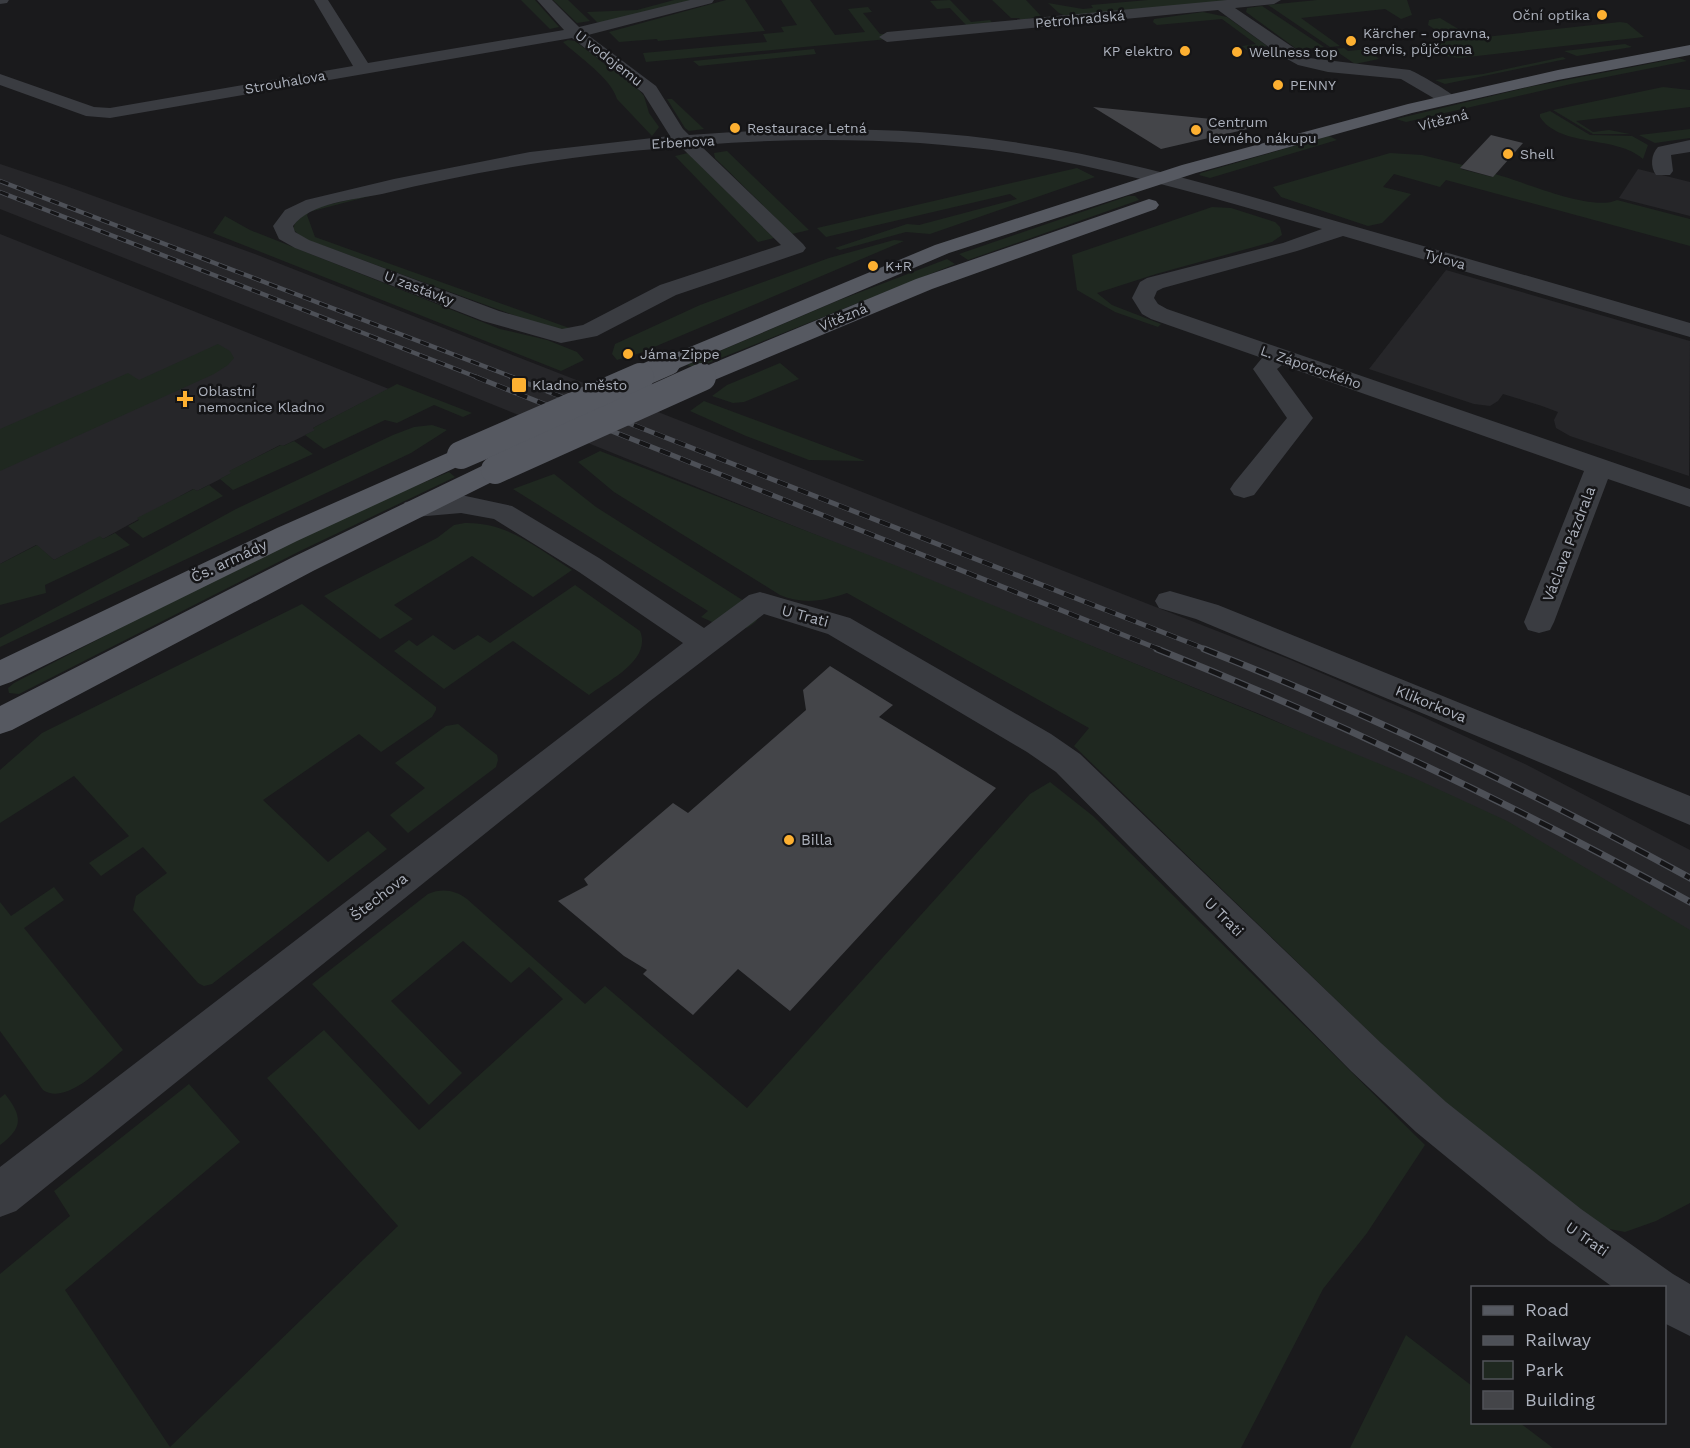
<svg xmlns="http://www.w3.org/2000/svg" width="1690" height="1448" viewBox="0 0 1690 1448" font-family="'Work Sans',sans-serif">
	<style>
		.built { fill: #262629 }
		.green { fill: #1f2820 }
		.building { fill: #444549 }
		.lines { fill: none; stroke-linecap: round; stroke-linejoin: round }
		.minor { fill: #3a3c41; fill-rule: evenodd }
		.major { fill: #565961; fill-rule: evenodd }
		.rail-far2-casing { stroke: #4d5057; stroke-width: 4.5 }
		.rail-far1-casing { stroke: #4d5057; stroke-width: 5 }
		.rail-casing { stroke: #4d5057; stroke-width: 7 }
		.rail-far2 { stroke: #151517; stroke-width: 3; stroke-dasharray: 9; stroke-linecap: butt }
		.rail-far1 { stroke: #151517; stroke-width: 4; stroke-dasharray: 11; stroke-linecap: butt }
		.rail { stroke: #151517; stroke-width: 4.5; stroke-dasharray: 14; stroke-linecap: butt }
		.major-bridge-far1 { stroke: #565961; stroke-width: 22 }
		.major-bridge { stroke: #565961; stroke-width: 28 }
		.poi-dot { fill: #fdb031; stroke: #151517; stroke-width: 2 }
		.labels { text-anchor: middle; stroke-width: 5; stroke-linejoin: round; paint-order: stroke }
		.far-poi-label { font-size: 14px; fill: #acb1bc; stroke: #151517; text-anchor: start }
		.far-street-label { font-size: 14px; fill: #acb1bc; stroke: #151517 }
		.street-label { font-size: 15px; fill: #acb1bc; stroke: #151517 }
		.poi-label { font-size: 15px; fill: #acb1bc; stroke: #151517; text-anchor: start }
	</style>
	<rect width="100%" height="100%" fill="#1a1a1c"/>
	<g class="built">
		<polygon points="0,164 66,186 255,254 1291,660 1421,716 1527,765 1690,850 1690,932 1325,743 1262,715 365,353 0,209"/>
		<polygon points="1638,169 1690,182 1690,216 1619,198"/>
		<polygon points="0,234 389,389 313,428 316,430 283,446 280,445 230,471 232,473 197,491 193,489 103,539 100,537 54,560 36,545 0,564"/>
		<polygon points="1446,270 1690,341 1689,476 1570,436 1556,428 1554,420 1558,412 1542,406 1503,394 1498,401 1490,406 1474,404 1369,369"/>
	</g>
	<g class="green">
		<polygon points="521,0 535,0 559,27 550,29"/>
		<polygon points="553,0 568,0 590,21 577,23"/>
		<polygon points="674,0 697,0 614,22 597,22 587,12 637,10"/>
		<polygon points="726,0 745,0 765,31 658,41 657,39 619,42 609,32"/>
		<polygon points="781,0 810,0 835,35 865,32 848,9 868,7 872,12 863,13 880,34 885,34 888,39 646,62 643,53 767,42 763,34 784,32 781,27 797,25"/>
		<polygon points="950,0 971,22 990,20 993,24 967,26 950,8 937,9 930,1"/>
		<polygon points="992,0 1026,0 1041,16 1021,20 1019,18 1011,18"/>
		<polygon points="1148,0 1245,0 1066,16 1059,13 1048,3 1083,9 1093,8 1091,5"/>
		<polygon points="1317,0 1407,0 1412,15 1401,19 1385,9 1301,18 1340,46 1330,47 1268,5"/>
		<polygon points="1262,6 1324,47 1298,50 1246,12 1247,8"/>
		<polygon points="1203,12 1227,17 1267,46 1248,51 1242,46 1256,44 1222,19 1157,25 1153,22 1154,19"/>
		<polygon points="1440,18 1465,33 1442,34 1428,25 1429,20"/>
		<polygon points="1620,22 1627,23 1644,37 1459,58 1446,56 1421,44"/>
		<path d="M568,40L575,41L638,89L644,96L649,113L659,127L652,136L617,99C611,78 579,57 563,42Z"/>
		<polygon points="1625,44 1632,47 1577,56 1564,51"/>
		<polygon points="1344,48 1348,51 1368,49 1379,59 1355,64 1333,49"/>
		<polygon points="814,49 816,54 699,66 693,61"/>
		<polygon points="1563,57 1566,59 1445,84 1435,80 1483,74"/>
		<polygon points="1679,58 1687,61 1571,84 1406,122 1396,119 1529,87"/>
		<polygon points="1663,87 1690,90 1690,107 1576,121 1593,132 1609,130 1630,134 1593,134 1553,110"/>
		<polygon points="667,99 672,99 704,129 689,131 685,128"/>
		<path d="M1550,111L1590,135L1632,136L1648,145L1643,159C1617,135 1560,148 1540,117V114Z"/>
		<polygon points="1690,129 1690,138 1655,143 1639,135"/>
		<polygon points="1329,136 1337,140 1210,178 1199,175 1201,173"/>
		<polygon points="727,151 809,230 792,234 715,158 714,153"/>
		<polygon points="688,153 774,238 758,242 675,156"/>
		<path d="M1390,153L1422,155L1463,165L1461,169L1492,177L1495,174C1525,182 1591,212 1617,200L1690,219V246L1446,180L1440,187L1394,174L1383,187L1411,194L1382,223L1368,226L1281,197L1273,187Z"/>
		<polygon points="1077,168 1095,177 930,234 906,232 840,250 835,248 907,224 919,225 1017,199 1010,194 826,237 817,228"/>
		<polygon points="385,192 309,212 307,215 315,237 572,329 567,331 549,328 302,238 293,229 297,218 317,207"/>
		<polygon points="1128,196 1135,196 1139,200 968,260 959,254"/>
		<polygon points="1212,207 1231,208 1275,222 1280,227 1282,235 1272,242 1156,274 1097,293 1112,305 1161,324 1158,327 1115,312 1077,290 1072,255"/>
		<polygon points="225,216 250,230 500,329 547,340 577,352 584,360 561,371 213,233"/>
		<polygon points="894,240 904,241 640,353 617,360 612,354 615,344 700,305 829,258"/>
		<polygon points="947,259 955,264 696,368 687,365 837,301"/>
		<polygon points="218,344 230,351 234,358 228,365 214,374 0,471 0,429 128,373 139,380"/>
		<polygon points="780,363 799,379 744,402 733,403 712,396 727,385"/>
		<polygon points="397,384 472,413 463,417 434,405 397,423 385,420 324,449 305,435 315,430 313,428"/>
		<polygon points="704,401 865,461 809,460 746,436 690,411"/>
		<polygon points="432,425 447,430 411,453 0,647 0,638 236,509 393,435 414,427"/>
		<polygon points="294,441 313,454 233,490 220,479 231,473 229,471 281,445 283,446"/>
		<path d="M600,451L897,566L1414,778L1507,821L1690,930V1203L1656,1221L1625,1232L1594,1226L1457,1117L1074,746L1089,728L847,593C823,601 804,605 780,595L614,492L578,462Z"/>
		<path d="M449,472L455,477L300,551L19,694L9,693L8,688L14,683C157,609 300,533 449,472Z"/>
		<path d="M554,474L596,507L755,608L758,614L757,620C740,639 720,625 701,617L708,611L513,489Z"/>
		<polygon points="209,485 223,496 143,538 128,526 139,520 137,518 194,489 197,491"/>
		<path d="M465,523C508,522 537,548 572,570L533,597L472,556L394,605L413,619L380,639L324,596L437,538L454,525Z"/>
		<polygon points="115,533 130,545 45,585 46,593 0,605 0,564 37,545 54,560 100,536 103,539"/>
		<path d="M575,585L640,631C652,660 609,680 589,695L513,641L444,689L394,651L409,640L417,646L433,635L454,650L478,635L490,643Z"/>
		<polygon points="302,604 436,707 436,710 432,717 381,752 359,734 263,800 328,862 368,831 387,849 212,984 204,986 198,983 133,910 136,896 167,873 143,847 101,876 89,863 129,836 74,776 0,823 0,770 42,733"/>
		<polygon points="458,724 497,755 498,760 496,767 408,833 390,815 425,788 395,763 446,726"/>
		<path d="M1050,782L1093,816L1425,1145L1367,1233L1323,1289L1241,1448H0V1274L70,1216L54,1191L189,1084L240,1142L65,1290L170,1447L398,1226L267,1078L324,1030L419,1130L563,999L529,967L511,983L463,941L391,1001L462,1073L429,1105L312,984L428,894C442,888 455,890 467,899L585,1004L605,986L747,1108L1030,794Z"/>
		<path d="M54,887L64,900L24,928L123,1050C104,1065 67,1106 43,1090L0,1031V902L11,916Z"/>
		<path d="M5,1094C22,1116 24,1127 0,1145V1098Z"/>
		<polygon points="1406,1335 1472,1386 1472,1422 1520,1423 1553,1448 1350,1448"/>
	</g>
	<g class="building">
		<polygon points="1093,107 1251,123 1252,128 1161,149"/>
		<polygon points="1491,135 1523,143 1493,177 1460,168"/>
		<polygon points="830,666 893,705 879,717 996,788 790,1011 738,969 693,1015 643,974 647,970 624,956 558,901 588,885 584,879 673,803 688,813 806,710 803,690"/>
	</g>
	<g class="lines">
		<g class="minor">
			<polygon points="0,0 9,0 7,3 0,4"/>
			<path d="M314,0H328L368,63L564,30L537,0H552L579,27L690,0H714L712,3L588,35L656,86L683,129L689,135C796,127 907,126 1013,142C1124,158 1232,191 1339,222C1456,255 1573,289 1690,323V337L1343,236L1297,251L1163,288L1157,291L1154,298L1158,304L1167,309L1690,489V507L1608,479L1554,622L1550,630L1539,633L1528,630L1524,622L1584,471L1282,365L1277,369L1313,418L1254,495L1244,498L1234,495L1230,489L1234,483L1287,418L1253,369L1262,358L1151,319L1142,314L1132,298L1140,282L1147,278L1283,243L1322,229C1220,200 1118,169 1013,153C911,138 803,137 700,145L803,244L806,248L803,252L676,295L597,336L561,343L483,321L295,248L279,239L273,226L285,210L306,200L394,179L530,152L670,136L643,93L572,38L110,118L86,116L0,85V74L94,107L110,108L353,66ZM681,147L781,245L660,285L583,325L562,329L499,311L309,240L295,232L293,226C311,202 354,200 382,194C480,170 579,154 681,147Z"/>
			<path d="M1227,0H1281L1274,4L1235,8L1309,58L1410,70C1419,74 1451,92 1457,99L1454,103H1442L1401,79L1328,72L1298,65L1280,55L1218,10L887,42L879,37L887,32Z"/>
			<path d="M1690,140V152L1671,155L1673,171L1670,175H1656C1650,167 1651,154 1658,147Z"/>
			<polygon points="461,495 512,506 599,558 704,628 749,595 760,592 850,618 1051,734 1080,754 1381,1043 1446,1102 1581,1209 1673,1274 1690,1284 1690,1336 1664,1323 1664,1288 1614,1288 1549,1241 1416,1132 1351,1071 1056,772 1027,752 828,634 764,614 650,701 16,1211 0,1217 0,1167 683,643 579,572 494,519 461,513 415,517 405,514 401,508 405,502"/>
			<polygon points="1170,591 1218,605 1690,796 1690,825 1196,619 1159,608 1155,601 1159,594"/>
		</g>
		<g class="major">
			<polygon points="1690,45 1690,55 1558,80 1412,113 1196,173 949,253 677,369 669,371 661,369 657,364 661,359 935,245 1182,165 1408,104 1558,70"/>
			<polygon points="1149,199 1156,201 1159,205 1156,209 932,289 712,381 703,383 694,381 691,376 694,371 916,279"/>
			<polygon points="461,447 470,449 474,455 470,461 297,541 11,682 0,686 0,660 277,528"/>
			<polygon points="495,462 504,464 508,470 504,476 313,571 12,730 0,734 0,706 293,557 486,464"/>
		</g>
		<defs>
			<g id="rail-far2">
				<polyline points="0,181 515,378"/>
				<polyline points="0,192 479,378"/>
			</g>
			<g id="rail-far1">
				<polyline points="476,377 1161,650"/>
				<polyline points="511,377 1208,650"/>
			</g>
			<g id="rail">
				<path d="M1157,649C1343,723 1515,805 1690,902"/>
				<path d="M1204,649C1371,715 1533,792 1690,878"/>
			</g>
		</defs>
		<use href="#rail-far2" class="rail-far2-casing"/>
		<use href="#rail-far1" class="rail-far1-casing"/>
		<use href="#rail" class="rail-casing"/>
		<use href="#rail-far2" class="rail-far2"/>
		<use href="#rail-far1" class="rail-far1"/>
		<use href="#rail" class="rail"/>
		<g class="major-bridge-far1">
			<polyline points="637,378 669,364"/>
			<polyline points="698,378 703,376"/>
		</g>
		<g class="major-bridge">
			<polyline points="461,455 640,377"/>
			<polyline points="495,470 702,377"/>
		</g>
	</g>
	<g class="poi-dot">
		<circle cx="1602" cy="15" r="6"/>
		<circle cx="1351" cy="41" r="6"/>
		<circle cx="1185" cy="51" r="6"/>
		<circle cx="1237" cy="52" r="6"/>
		<circle cx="1278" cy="85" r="6"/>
		<circle cx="735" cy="128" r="6"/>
		<circle cx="1196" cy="130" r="6"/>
		<circle cx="1508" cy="154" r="6"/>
		<circle cx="873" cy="266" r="6"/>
		<circle cx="628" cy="354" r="6"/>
		<rect x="511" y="377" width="16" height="16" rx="3"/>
		<path d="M182 390h6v6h6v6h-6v6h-6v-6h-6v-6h6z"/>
		<circle cx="789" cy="840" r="6"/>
	</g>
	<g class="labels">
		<g class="far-poi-label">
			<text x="1590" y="20" text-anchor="end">Oční optika</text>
			<text x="1363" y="38">Kärcher - opravna,<tspan x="1363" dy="16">servis, půjčovna</tspan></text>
			<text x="1173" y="56" text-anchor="end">KP elektro</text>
			<text x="1249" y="57">Wellness top</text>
			<text x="1290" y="90">PENNY</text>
			<text x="1208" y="127">Centrum<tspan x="1208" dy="16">levného nákupu</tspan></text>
			<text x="747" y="133">Restaurace Letná</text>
			<text x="1520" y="159">Shell</text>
			<text x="885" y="271">K+R</text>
			<text x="640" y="359">Jáma Zippe</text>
			<text x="532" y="390">Kladno město</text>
			<text x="198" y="396">Oblastní<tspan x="198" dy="16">nemocnice Kladno</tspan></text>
		</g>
		<g class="far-street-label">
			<text transform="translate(1080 19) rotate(-5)" y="5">Petrohradská</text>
			<text transform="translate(609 58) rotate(38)" y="5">U vodojemu</text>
			<text transform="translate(285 82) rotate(-10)" y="5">Strouhalova</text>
			<text transform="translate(1443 120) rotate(-14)" y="5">Vítězná</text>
			<text transform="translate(683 142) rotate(-3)" y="5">Erbenova</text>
			<text transform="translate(1445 259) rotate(16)" y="5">Tylova</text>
			<text transform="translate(419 288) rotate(21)" y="5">U zastávky</text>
			<text transform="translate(843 317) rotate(-23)" y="5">Vítězná</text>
			<text transform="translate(1311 367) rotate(19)" y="5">L. Zápotockého</text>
		</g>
		<g class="street-label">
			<text transform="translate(1569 544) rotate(-69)" y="5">Václava Pázdrala</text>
			<text transform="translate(229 561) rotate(-25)" y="5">Čs. armády</text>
			<text transform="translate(805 616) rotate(15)" y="5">U Trati</text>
			<text transform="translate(1431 704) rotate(22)" y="5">Klikorkova</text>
			<text transform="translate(379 897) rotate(-38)" y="5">Štechova</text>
			<text transform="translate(1224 917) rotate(45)" y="5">U Trati</text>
			<text transform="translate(1587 1239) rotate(35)" y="5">U Trati</text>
		</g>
		<g class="poi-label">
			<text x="801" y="845">Billa</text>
		</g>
	</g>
	<rect x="1471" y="1286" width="195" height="138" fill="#151517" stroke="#515359" stroke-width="1.5"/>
	<rect x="1483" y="1306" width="30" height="9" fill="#565961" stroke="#515359" stroke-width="1.5"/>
	<text x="1525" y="1316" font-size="18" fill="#acb1bc">Road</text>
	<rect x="1483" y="1336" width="30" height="9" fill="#4d5057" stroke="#515359" stroke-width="1.5"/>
	<text x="1525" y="1346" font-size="18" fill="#acb1bc">Railway</text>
	<rect x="1483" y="1361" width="30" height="18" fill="#1f2820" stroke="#515359" stroke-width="1.5"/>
	<text x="1525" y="1376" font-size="18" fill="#acb1bc">Park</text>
	<rect x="1483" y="1391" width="30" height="18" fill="#444549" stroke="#515359" stroke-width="1.5"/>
	<text x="1525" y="1406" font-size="18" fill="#acb1bc">Building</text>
</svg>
